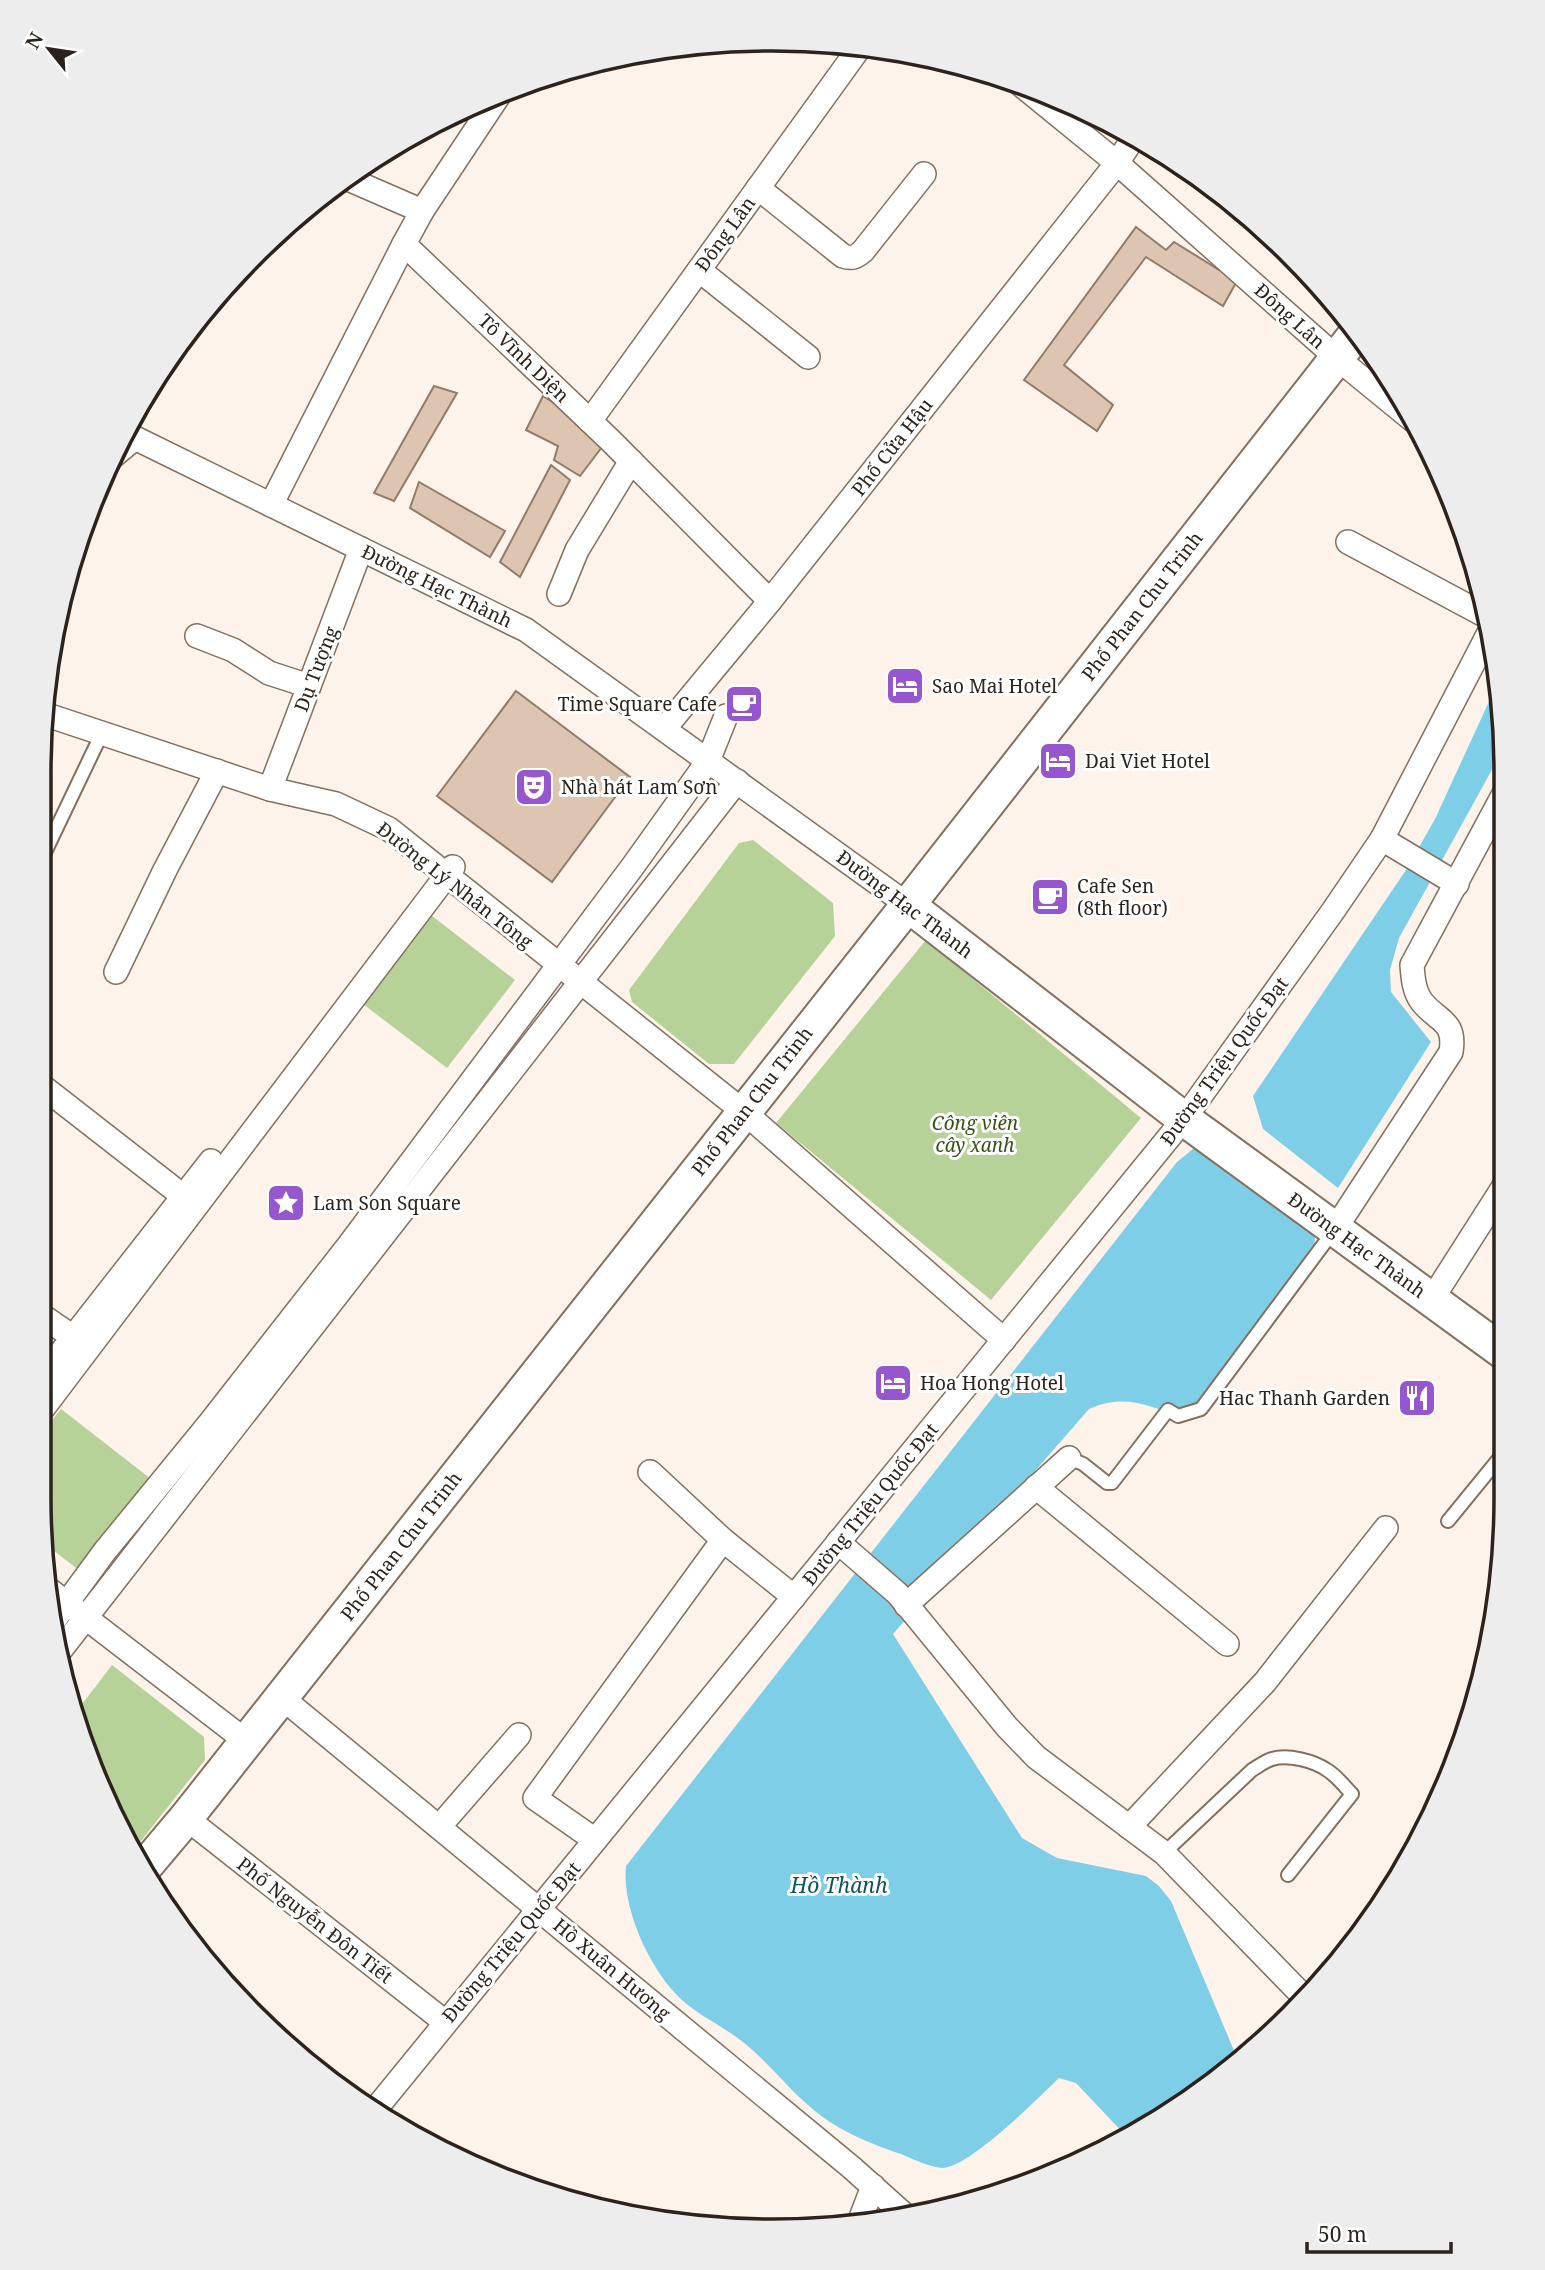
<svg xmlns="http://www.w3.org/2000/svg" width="1545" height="2270" viewBox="0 0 1545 2270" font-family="'Noto Serif',serif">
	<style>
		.green { fill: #b6d299 }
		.water { fill: #7fcee8 }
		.building { fill: #dec5b1; stroke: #927c69; stroke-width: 2 }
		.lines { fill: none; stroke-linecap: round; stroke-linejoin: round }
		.lane-casing { stroke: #856f5d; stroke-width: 16 }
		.street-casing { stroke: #856f5d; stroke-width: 26 }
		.secondary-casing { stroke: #856f5d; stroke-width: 37 }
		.lane { stroke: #fff; stroke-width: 12 }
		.street { stroke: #fff; stroke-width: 23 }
		.secondary { stroke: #fff; stroke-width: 33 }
		.labels { text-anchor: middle; stroke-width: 6; stroke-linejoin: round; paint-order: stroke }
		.street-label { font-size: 19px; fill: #2d231c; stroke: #fff }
		.poi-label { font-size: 19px; fill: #2d231c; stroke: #fff; text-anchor: start }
		.park-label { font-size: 19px; font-style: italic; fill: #385215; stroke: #fff }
		.water-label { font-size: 21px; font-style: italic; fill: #0c5163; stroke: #fff }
		.rim { fill: none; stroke: #2d231c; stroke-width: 3.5 }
	</style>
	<rect width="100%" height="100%" fill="#fdf3ea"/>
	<g class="green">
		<polygon points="753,840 833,903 835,936 734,1064 709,1064 632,1002 629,990 739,843"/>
		<polygon points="427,912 515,980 447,1068 359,1001"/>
		<polygon points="926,940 1141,1118 991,1300 776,1123"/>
		<polygon points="61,1409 151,1479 80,1571 45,1544 38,1497 38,1438"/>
		<polygon points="112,1665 204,1737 205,1760 133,1851 95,1779 73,1716"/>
	</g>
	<g class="water">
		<polygon points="1498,682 1504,748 1399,938 1390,970 1391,992 1431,1042 1338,1188 1263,1129 1253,1096 1406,870 1435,819"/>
		<path d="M1193,1149L1206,1151L1308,1228L1315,1238L1314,1254L1201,1404L1181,1416C1146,1406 1125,1393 1089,1409L893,1634L1022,1838L1057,1858L1146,1876L1159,1886L1171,1901L1238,2060L1181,2108L1128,2138L1076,2083L1059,2078C1037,2099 969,2168 942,2168C929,2167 913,2159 901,2154C868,2143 834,2129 808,2105C785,2085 767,2061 743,2042C722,2025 692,2013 674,1992C647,1962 622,1907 626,1866L1177,1162Z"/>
	</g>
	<g class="building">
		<polygon points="1136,227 1166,250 1174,242 1237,281 1223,306 1146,257 1064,365 1113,405 1097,431 1024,380"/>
		<polygon points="434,386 457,393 394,501 374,493"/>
		<polygon points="543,396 570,413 570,418 585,425 584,431 605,443 580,476 554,460 558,446 526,430"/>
		<polygon points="551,465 570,480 520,577 500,562"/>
		<polygon points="419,482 505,531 490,557 410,508"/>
		<polygon points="516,691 630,777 552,882 437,796"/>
	</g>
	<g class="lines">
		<defs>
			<g id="lane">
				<polyline points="38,867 102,733"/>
				<polyline points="1069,1458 1083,1464 1107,1483 1112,1483 1168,1410 1178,1416 1201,1409 1335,1229"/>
				<polyline points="1448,1521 1506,1450"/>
				<path d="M1164,1853L1252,1770C1259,1766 1265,1761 1272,1759C1288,1754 1314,1761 1327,1770C1337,1776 1344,1786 1352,1794L1288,1875"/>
			</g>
			<g id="street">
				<polyline points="1020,84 1117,163 1337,358 1414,421"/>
				<polyline points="346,178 422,211"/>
				<path d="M758,188L843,256C852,259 856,257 863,251L924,174"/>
				<polyline points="404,244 611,441 770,601"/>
				<polyline points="699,270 808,357"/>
				<polyline points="590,421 860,47"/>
				<polyline points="111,458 135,438 526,630 908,905"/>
				<polyline points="271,505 404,244 422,211 501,92"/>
				<polyline points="1348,542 1488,617"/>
				<polyline points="559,594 577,550 631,461"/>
				<polyline points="197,636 233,650 269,673 309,686"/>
				<polyline points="44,714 270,789 336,804 389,829 744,1112 1004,1340"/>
				<polyline points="664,729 770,601 1117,163 1134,137"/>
				<polyline points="270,789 361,549"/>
				<polyline points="1382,839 1457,884"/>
				<polyline points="116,972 165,870 217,771"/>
				<polyline points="38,1083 183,1196"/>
				<path d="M1335,1229L1451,1052C1456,1020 1438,1022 1422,1002C1414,992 1413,978 1412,965L1506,790"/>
				<polyline points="1432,1299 1506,1183"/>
				<polyline points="38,1313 73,1337"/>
				<polyline points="38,1382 211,1161"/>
				<polyline points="38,1415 453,867"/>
				<polyline points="650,1472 723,1540 794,1597"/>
				<polyline points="1036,1487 1227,1644"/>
				<polyline points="838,1542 898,1594 1007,1727 1036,1757 1164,1853 1306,1999"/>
				<polyline points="51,1591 246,1741"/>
				<polyline points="906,1605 1069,1458"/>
				<polyline points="55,1619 105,1551 209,1424 349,1245 633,866 708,761 726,716"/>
				<polyline points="59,1652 737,781"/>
				<polyline points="281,1697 851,2167 908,2218"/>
				<polyline points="186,1818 445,2022"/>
				<polyline points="439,1827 519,1735"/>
				<polyline points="1129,1827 1265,1682 1386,1528"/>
				<polyline points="595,1840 535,1798 723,1540"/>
				<polyline points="374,2111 1184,1119 1333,911 1382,839 1492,627"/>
				<polyline points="859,2223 873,2186"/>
			</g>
			<g id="secondary">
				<polyline points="908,905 1184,1119 1506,1354"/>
				<polyline points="143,1869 186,1818 908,905 1358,331"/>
			</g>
		</defs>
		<use href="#lane" class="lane-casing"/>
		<use href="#street" class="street-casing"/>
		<use href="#secondary" class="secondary-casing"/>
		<use href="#lane" class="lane"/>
		<use href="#street" class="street"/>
		<use href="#secondary" class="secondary"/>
	</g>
	<defs>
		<symbol id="hotel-square" viewBox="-11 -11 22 22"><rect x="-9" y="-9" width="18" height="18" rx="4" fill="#9656cd" stroke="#fff"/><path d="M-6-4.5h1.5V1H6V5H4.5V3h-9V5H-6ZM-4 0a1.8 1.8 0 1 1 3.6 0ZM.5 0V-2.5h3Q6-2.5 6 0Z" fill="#fff"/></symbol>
		<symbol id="cafe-square" viewBox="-11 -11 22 22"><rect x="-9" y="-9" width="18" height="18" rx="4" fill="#9656cd" stroke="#fff"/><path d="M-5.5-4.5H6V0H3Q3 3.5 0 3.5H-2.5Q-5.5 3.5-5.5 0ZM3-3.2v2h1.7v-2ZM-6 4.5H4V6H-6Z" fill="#fff"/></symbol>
		<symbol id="theatre-square" viewBox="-11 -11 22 22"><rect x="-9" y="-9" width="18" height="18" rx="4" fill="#9656cd" stroke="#fff"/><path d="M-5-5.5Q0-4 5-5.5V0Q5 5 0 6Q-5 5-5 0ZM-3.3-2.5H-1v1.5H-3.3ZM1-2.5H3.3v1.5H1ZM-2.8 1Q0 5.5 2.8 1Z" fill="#fff"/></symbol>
		<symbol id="sight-square" viewBox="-11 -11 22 22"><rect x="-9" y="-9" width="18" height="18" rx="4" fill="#9656cd" stroke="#fff"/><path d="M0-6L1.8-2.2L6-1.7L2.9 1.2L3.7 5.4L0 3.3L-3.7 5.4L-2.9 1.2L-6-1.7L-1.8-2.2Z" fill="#fff"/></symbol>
		<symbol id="restaurant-square" viewBox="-11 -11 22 22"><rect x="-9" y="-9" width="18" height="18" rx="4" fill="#9656cd" stroke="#fff"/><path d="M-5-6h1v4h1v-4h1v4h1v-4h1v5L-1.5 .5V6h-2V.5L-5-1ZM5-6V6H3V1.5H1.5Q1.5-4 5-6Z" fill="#fff"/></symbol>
	</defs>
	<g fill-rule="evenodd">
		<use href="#hotel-square" x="883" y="664" width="44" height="44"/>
		<use href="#cafe-square" x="722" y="682" width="44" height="44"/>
		<use href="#hotel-square" x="1036" y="739" width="44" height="44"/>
		<use href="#theatre-square" x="512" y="765" width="44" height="44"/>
		<use href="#cafe-square" x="1028" y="875" width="44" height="44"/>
		<use href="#sight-square" x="264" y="1181" width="44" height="44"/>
		<use href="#hotel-square" x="871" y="1361" width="44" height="44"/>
		<use href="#restaurant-square" x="1395" y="1376" width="44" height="44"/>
	</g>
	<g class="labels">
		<g class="street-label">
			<text transform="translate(725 234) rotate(-54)" y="7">Đông Lân</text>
			<text transform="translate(1290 316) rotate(42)" y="7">Đông Lân</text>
			<text transform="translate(524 358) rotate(44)" y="7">Tô Vĩnh Diện</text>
			<text transform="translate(892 447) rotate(-52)" y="7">Phố Cửa Hậu</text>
			<text transform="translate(437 586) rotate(26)" y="7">Đường Hạc Thành</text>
			<text transform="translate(1142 606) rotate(-52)" y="7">Phố Phan Chu Trinh</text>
			<text transform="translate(316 669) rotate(-69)" y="7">Dụ Tượng</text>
			<text transform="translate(455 885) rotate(38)" y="7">Đường Lý Nhân Tông</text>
			<text transform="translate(905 904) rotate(37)" y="7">Đường Hạc Thành</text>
			<text transform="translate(1224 1061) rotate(-54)" y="7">Đường Triệu Quốc Đạt</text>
			<text transform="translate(752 1101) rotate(-52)" y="7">Phố Phan Chu Trinh</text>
			<text transform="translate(1357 1245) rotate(36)" y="7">Đường Hạc Thành</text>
			<text transform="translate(870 1504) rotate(-51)" y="7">Đường Triệu Quốc Đạt</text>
			<text transform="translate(401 1546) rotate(-52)" y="7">Phố Phan Chu Trinh</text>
			<text transform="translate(315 1920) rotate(38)" y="7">Phố Nguyễn Đôn Tiết</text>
			<text transform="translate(511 1942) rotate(-50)" y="7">Đường Triệu Quốc Đạt</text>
			<text transform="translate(612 1969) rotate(40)" y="7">Hồ Xuân Hương</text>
		</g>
		<g class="poi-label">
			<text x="932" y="693">Sao Mai Hotel</text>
			<text x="717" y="711" text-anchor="end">Time Square Cafe</text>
			<text x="1085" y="768">Dai Viet Hotel</text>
			<text x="561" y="794">Nhà hát Lam Sơn</text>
			<text x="1077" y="893">Cafe Sen<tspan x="1077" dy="22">(8th floor)</tspan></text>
			<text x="313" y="1210">Lam Son Square</text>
			<text x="920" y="1390">Hoa Hong Hotel</text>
			<text x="1390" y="1405" text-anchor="end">Hac Thanh Garden</text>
		</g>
		<g class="park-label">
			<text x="975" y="1130">Công viên<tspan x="975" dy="22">cây xanh</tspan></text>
		</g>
		<g class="water-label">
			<text x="839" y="1893">Hồ Thành</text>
		</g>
	</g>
	<path d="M0 0H1545V2270H0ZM772 51H773A721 721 0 0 1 1494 772V1498A721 721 0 0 1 773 2219H772A721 721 0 0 1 51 1498V772A721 721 0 0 1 772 51Z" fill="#eeeded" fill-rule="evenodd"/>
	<path class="rim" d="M772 51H773A721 721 0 0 1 1494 772V1498A721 721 0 0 1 773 2219H772A721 721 0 0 1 51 1498V772A721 721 0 0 1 772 51Z"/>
	<g transform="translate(49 49) rotate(300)" stroke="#ffffff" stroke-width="5" paint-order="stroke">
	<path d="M0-5L12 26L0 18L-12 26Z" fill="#2d231c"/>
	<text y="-10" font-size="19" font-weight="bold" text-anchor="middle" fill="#2d231c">N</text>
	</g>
	<path d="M1307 2242v10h144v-10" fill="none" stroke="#2d231c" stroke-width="3.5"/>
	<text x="1318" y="2242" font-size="21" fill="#2d231c" stroke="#ffffff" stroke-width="5" paint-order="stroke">50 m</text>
</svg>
